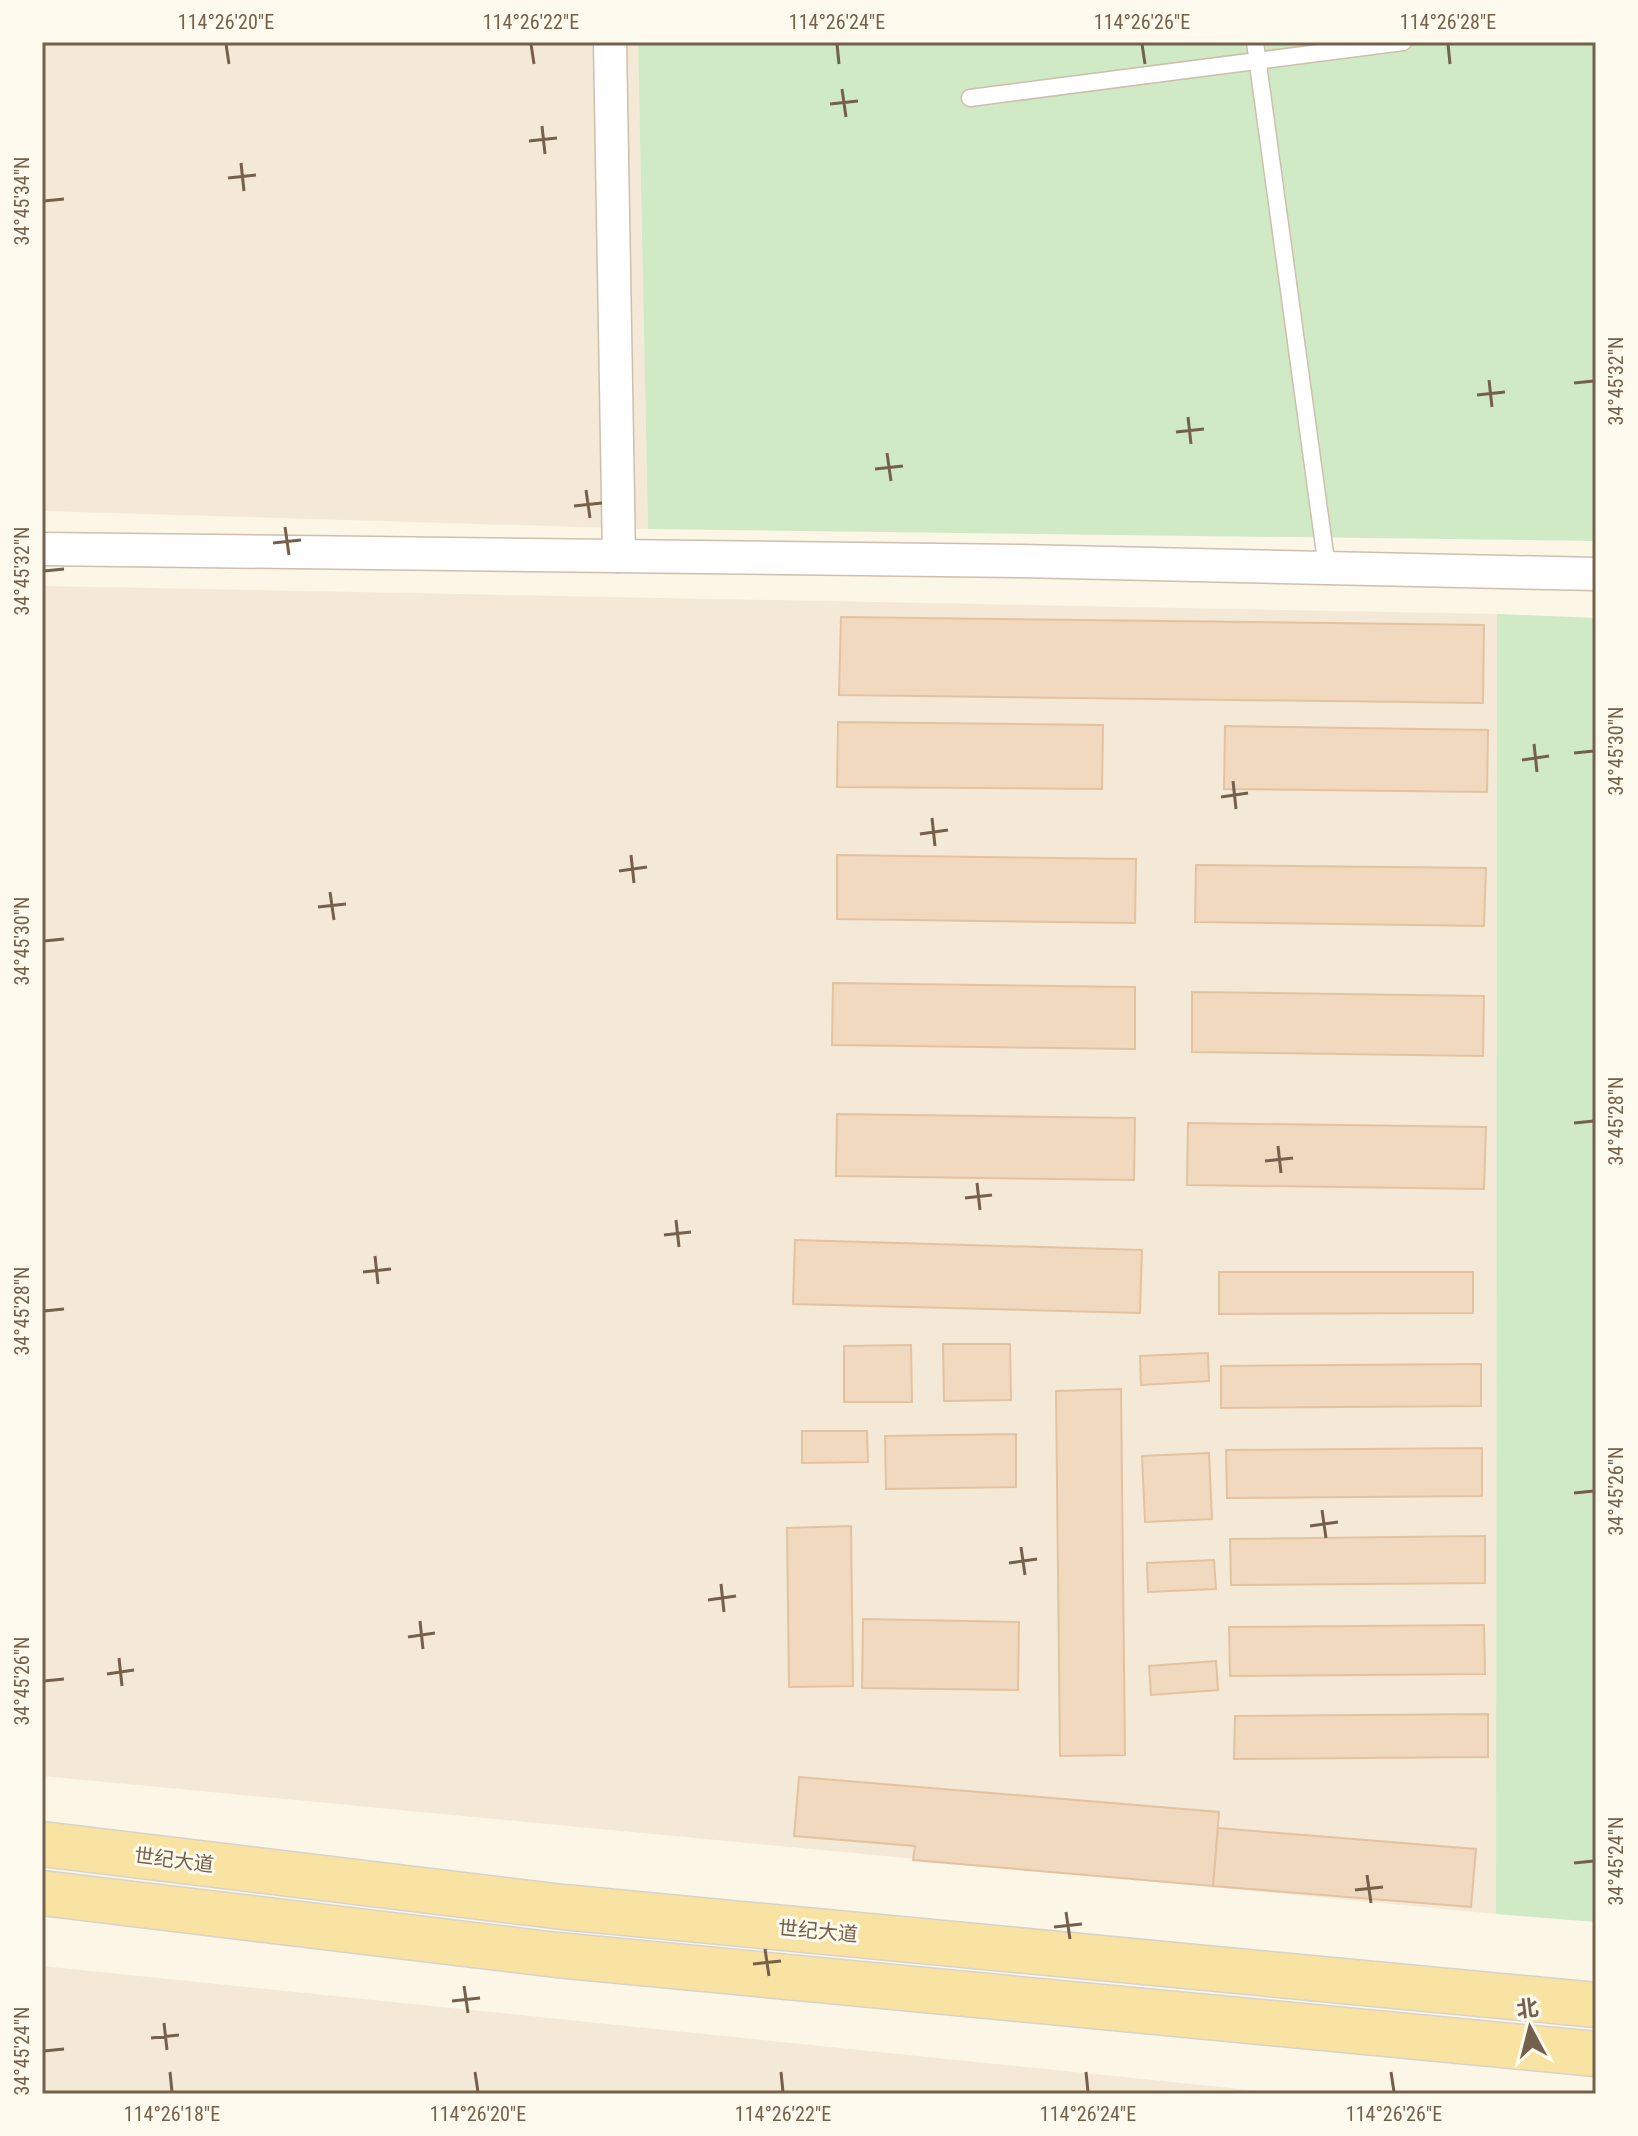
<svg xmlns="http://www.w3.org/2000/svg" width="1638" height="2136" viewBox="0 0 1638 2136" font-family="'Roboto Condensed','Noto Sans SC',sans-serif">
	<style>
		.residential { fill: #f3e9d6 }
		.park { fill: #d0eac6 }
		.building { fill: #f1d9bf; stroke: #e3c2a0; stroke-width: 2 }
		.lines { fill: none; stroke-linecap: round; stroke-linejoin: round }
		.lane-casing { stroke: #cebfad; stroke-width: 19 }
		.street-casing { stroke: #cebfad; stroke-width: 35 }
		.primary-casing { stroke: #d8d2cd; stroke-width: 47 }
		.lane { stroke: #fff; stroke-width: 16 }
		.street { stroke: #fff; stroke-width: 32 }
		.primary { stroke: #f8e3a2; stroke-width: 44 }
		.ticks { fill: none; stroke: #75604c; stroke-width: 3 }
		.labels { text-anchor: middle; stroke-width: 6; stroke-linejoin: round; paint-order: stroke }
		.street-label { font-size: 20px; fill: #75604c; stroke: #fffaee }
		.neatline { fill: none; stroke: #75604c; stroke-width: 3 }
		.ticks-label { font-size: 20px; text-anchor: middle; fill: #75604c }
	</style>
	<rect width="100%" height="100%" fill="#fcf6e7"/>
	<g class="residential">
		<polygon points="42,42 638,42 648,529 42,511"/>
		<polygon points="42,586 1497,614 1496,1914 42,1776"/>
		<polygon points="42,1966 1289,2094 42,2094"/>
	</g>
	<g class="park">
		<polygon points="638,42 1596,42 1596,541 648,529"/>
		<polygon points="1497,614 1596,618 1596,1922 1496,1914"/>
	</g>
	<g class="building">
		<polygon points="841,617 1484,625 1483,703 839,695"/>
		<polygon points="838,722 1103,725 1102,789 837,787"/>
		<polygon points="1225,726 1488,730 1487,792 1224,789"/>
		<polygon points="837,855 1136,859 1135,923 837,919"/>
		<polygon points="1196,865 1486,868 1484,926 1195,922"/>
		<polygon points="833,983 1135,987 1135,1049 832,1045"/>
		<polygon points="1192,992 1484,996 1483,1056 1192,1052"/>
		<polygon points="837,1114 1135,1118 1134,1180 836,1176"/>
		<polygon points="1188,1123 1486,1127 1484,1189 1187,1185"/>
		<polygon points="795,1240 1142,1250 1140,1313 793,1304"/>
		<polygon points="1219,1272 1473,1272 1473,1313 1219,1314"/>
		<polygon points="943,1344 1010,1344 1011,1400 944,1401"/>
		<polygon points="911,1345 912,1402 844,1402 844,1346"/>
		<polygon points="1208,1353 1209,1381 1141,1385 1140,1356"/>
		<polygon points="1481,1364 1481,1406 1221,1408 1221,1366"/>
		<polygon points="1121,1389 1125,1755 1060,1756 1056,1391"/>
		<polygon points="802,1431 867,1431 868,1462 802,1463"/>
		<polygon points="1016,1434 1016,1487 886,1489 885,1436"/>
		<polygon points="1482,1448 1482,1496 1227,1498 1226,1450"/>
		<polygon points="1209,1453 1212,1519 1145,1522 1142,1456"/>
		<polygon points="851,1526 853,1686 789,1687 787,1528"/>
		<polygon points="1485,1536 1485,1583 1231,1585 1230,1539"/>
		<polygon points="1214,1560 1216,1589 1148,1592 1147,1563"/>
		<polygon points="863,1619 1019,1622 1018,1690 862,1688"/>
		<polygon points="1484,1625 1485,1674 1230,1676 1229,1627"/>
		<polygon points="1216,1661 1218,1690 1151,1695 1149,1666"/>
		<polygon points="1488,1714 1488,1757 1234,1759 1235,1716"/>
		<polygon points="799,1777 1219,1812 1213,1886 913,1860 915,1846 794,1836"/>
		<polygon points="1218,1828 1476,1849 1471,1907 1213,1886"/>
	</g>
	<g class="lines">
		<defs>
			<g id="lane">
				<polyline points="1255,42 1327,568"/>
				<polyline points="970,98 1403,42"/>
			</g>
			<g id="street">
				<polyline points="610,42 619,556"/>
				<polyline points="42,549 1020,561 1596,574"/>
			</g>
			<g id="primary">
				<polyline points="42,1844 563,1907 1596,2005"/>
				<polyline points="42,1893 557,1955 1596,2054"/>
			</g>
		</defs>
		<use href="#lane" class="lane-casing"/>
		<use href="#street" class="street-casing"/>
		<use href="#primary" class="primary-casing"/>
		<use href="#lane" class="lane"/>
		<use href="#street" class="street"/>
		<use href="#primary" class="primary"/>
	</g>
	<path class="ticks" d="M226,44L229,64M531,44L534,64M837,44L839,64M1142,44L1145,64M1448,44L1450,64M842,89L846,117M830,104L858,101M542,126L545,154M529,141L557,138M241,163L244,191M228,178L256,175M44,201L64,199M1489,380L1492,407M1574,383L1594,381M1477,395L1505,392M1188,417L1191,444M1176,432L1204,429M887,453L891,481M875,469L903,466M586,490L590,518M574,506L602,503M285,527L289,555M273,543L301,540M44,571L64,569M1534,744L1537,772M1574,753L1594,751M1522,760L1549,756M1233,781L1236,809M1221,797L1248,793M932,818L935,846M920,834L948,830M631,855L634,883M619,871L647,867M330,892L334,920M318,907L346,904M44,941L64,939M1574,1123L1594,1121M1278,1146L1281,1173M1265,1161L1293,1158M977,1183L980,1210M965,1198L992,1195M676,1220L679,1247M664,1235L691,1232M375,1256L378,1284M363,1272L391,1269M44,1311L64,1309M1574,1493L1594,1491M1322,1510L1326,1538M1310,1526L1338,1522M1021,1547L1025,1575M1009,1563L1037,1559M721,1584L724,1612M708,1600L736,1596M420,1621L423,1649M408,1637L435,1633M119,1658L122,1686M107,1674L134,1670M44,1681L64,1679M1574,1863L1594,1861M1367,1875L1371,1903M1355,1890L1383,1887M1066,1912L1070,1939M1054,1927L1082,1924M765,1949L769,1976M753,1964L781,1961M464,1986L468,2013M452,2001L480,1998M164,2023L167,2050M151,2038L179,2035M44,2051L64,2049M170,2072L172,2092M475,2072L478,2092M781,2072L783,2092M1086,2072L1088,2092M1391,2072L1394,2092"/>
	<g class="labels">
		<g class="street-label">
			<text transform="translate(174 1860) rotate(7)" y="7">世纪大道</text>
			<text transform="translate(818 1931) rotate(5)" y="7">世纪大道</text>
		</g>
	</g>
	<rect width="1638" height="2136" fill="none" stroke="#fffaee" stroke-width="88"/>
	<g transform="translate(1530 2028) rotate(353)" stroke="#fffaee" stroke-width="6" paint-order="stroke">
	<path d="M0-6L14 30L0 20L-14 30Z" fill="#75604c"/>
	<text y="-12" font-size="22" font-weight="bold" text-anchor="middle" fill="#75604c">北</text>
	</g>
	<rect x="44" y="44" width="1550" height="2048" class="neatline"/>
	<g class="ticks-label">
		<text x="226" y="29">114°26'20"E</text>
		<text x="531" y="29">114°26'22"E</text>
		<text x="837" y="29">114°26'24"E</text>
		<text x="1142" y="29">114°26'26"E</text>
		<text x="1448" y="29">114°26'28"E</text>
		<text transform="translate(22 201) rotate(-90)" y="7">34°45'34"N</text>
		<text transform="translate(1616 381) rotate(-90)" y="7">34°45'32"N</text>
		<text transform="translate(22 571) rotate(-90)" y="7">34°45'32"N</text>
		<text transform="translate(1616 751) rotate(-90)" y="7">34°45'30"N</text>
		<text transform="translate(22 941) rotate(-90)" y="7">34°45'30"N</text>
		<text transform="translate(1616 1121) rotate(-90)" y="7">34°45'28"N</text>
		<text transform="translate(22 1311) rotate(-90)" y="7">34°45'28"N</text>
		<text transform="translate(1616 1491) rotate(-90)" y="7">34°45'26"N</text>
		<text transform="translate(22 1681) rotate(-90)" y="7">34°45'26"N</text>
		<text transform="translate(1616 1861) rotate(-90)" y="7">34°45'24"N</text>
		<text transform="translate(22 2051) rotate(-90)" y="7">34°45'24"N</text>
		<text x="172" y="2121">114°26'18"E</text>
		<text x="478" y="2121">114°26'20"E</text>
		<text x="783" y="2121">114°26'22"E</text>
		<text x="1088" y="2121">114°26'24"E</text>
		<text x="1394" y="2121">114°26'26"E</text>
	</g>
</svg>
